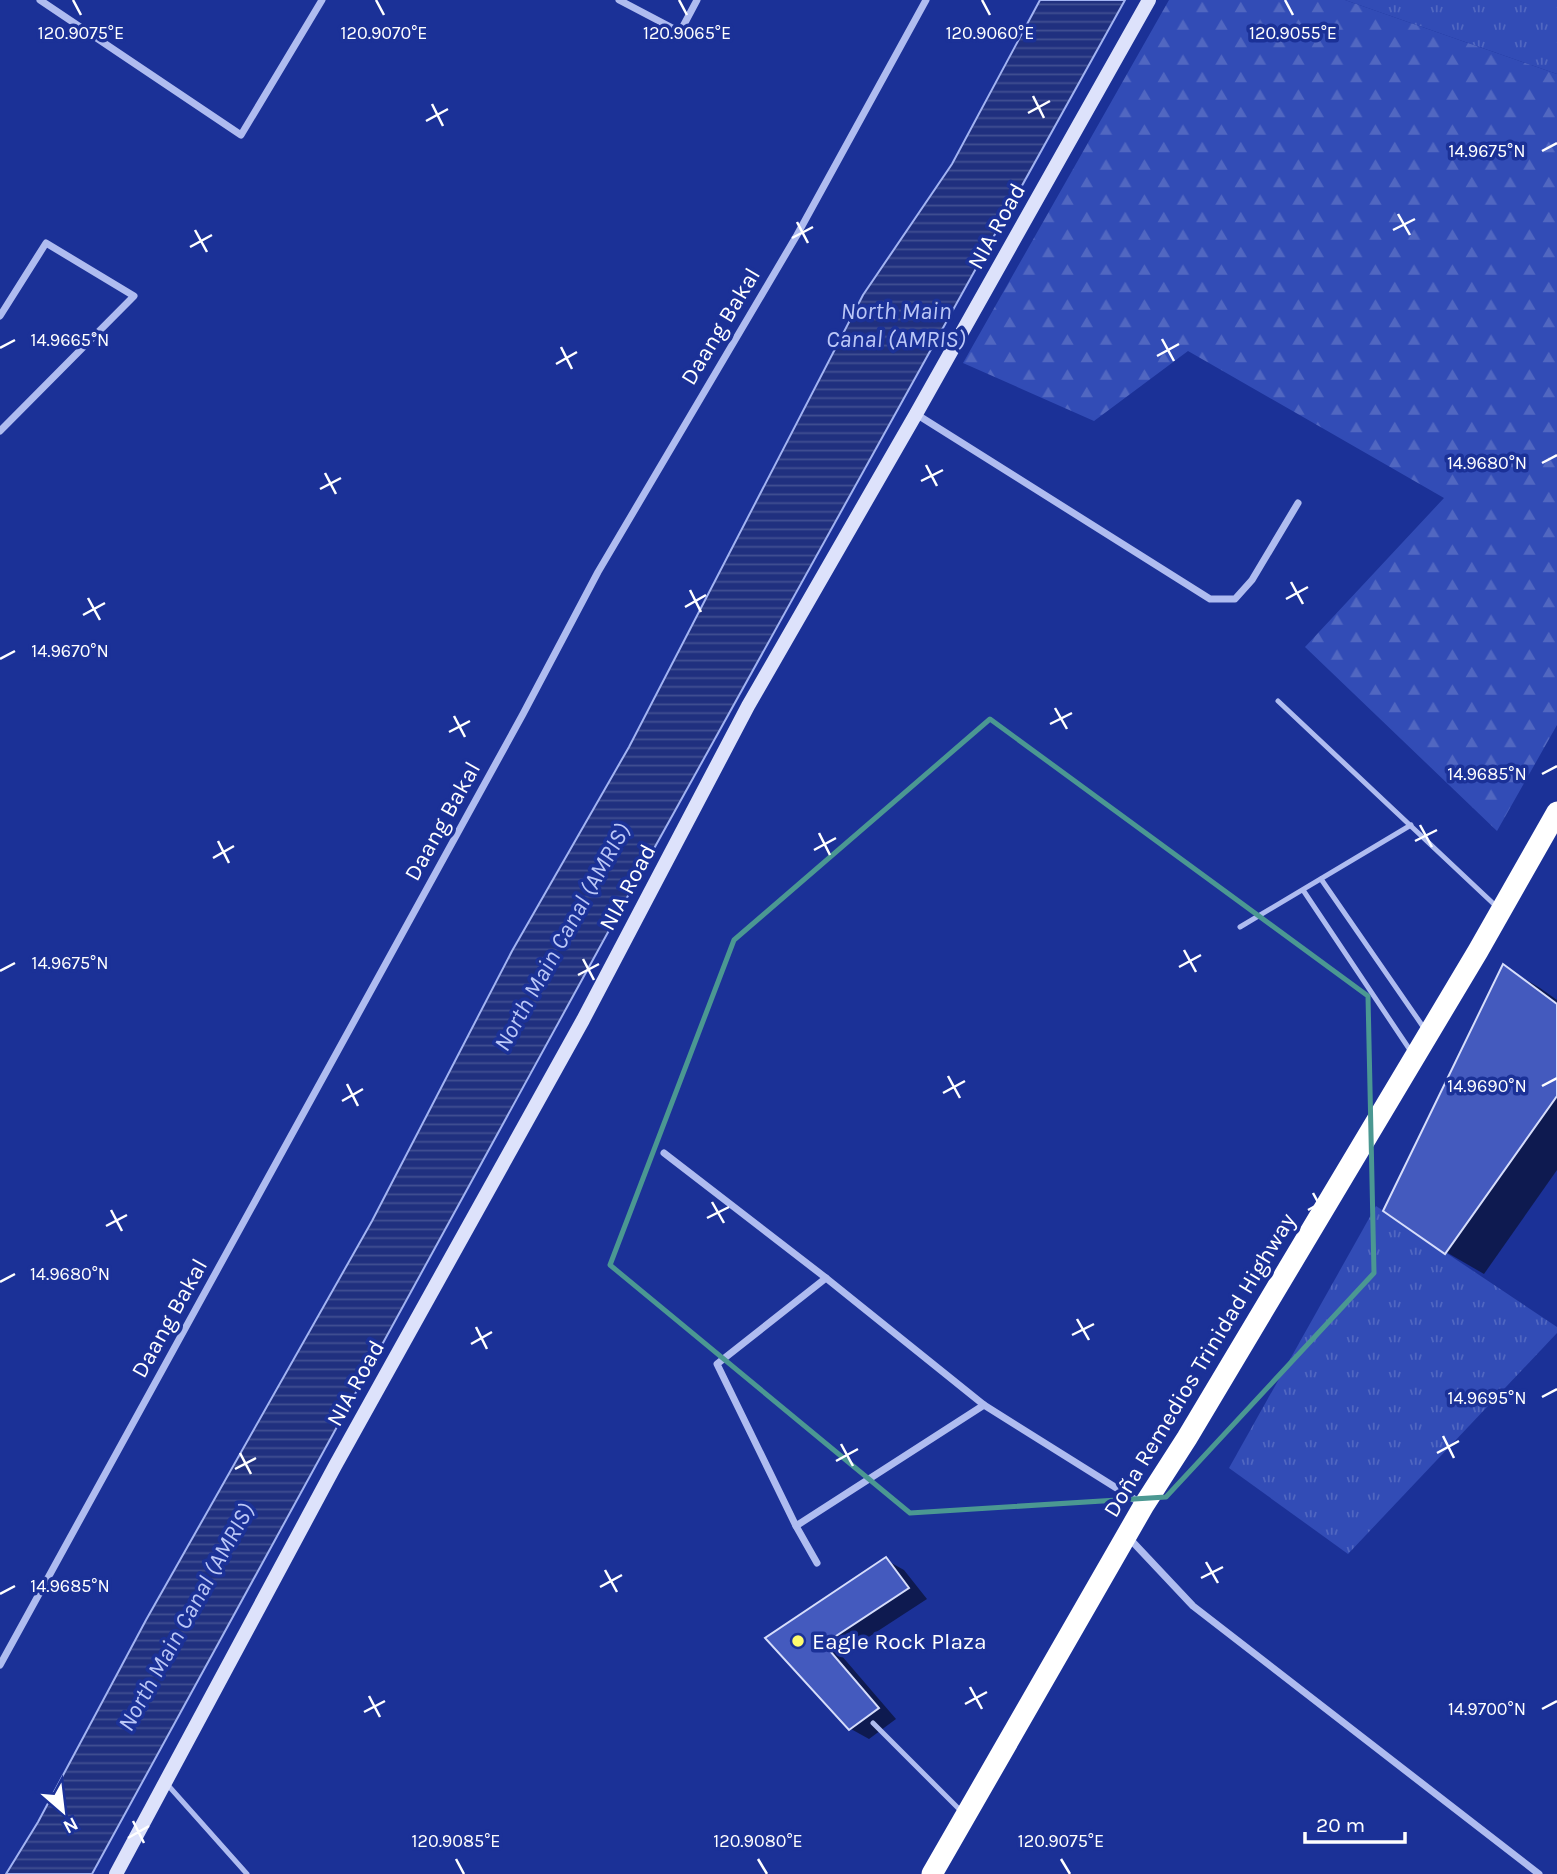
<svg xmlns="http://www.w3.org/2000/svg" width="1557" height="1874" viewBox="0 0 1557 1874" font-family="Karla,sans-serif">
	<style>
		.grass { fill: url(#grass-tufts) }
		.forest { fill: url(#forest-firs) }
		.water { fill: url(#water-rules); stroke: #a2b3f2; stroke-width: 2 }
		.shadow { fill: #0007 }
		.building { fill: #445abe; stroke: #d6ddfb; stroke-width: 2 }
		.lines { fill: none; stroke-linecap: round; stroke-linejoin: round }
		.lane { stroke: #afbcf0; stroke-width: 5 }
		.street { stroke: #afbcf0; stroke-width: 7 }
		.secondary { stroke: #dde2fb; stroke-width: 14 }
		.highway { stroke: #fff; stroke-width: 21 }
		.marked { fill: none; stroke: #4b9892; stroke-width: 5; stroke-linejoin: round }
		.ticks { fill: none; stroke: #fff; stroke-width: 2.5 }
		.poi-dot { fill: #fffb6e; stroke: #1b3197; stroke-width: 2.5 }
		.labels { text-anchor: middle; stroke-width: 7; stroke-linejoin: round; paint-order: stroke }
		.street-label { font-size: 23px; fill: #fff; stroke: #1b3197 }
		.poi-label { font-size: 23px; fill: #fff; stroke: #1b3197; text-anchor: start }
		.water-label { font-size: 24px; font-style: italic; fill: #bbc7f7; stroke: #1b3197 }
		.ticks-label { font-size: 18px; text-anchor: middle; fill: #fff; stroke: #1b3197; stroke-width: 7; stroke-linejoin: round; paint-order: stroke }
	</style>
	<defs>
		<pattern id="grass-tufts" width="24" height="20" patternUnits="userSpaceOnUse" patternTransform="scale(1.75)"><rect width="24" height="20" fill="#324cb6"/><path d="M3 7l-1-3M5 7V3M7 7l1-3M15 17l-1-3M17 17v-4M19 17l1-3" fill="none" stroke="#5167c1"/></pattern>
		<pattern id="forest-firs" width="22" height="20" patternUnits="userSpaceOnUse" patternTransform="scale(1.75)"><rect width="22" height="20" fill="#324cb6"/><path d="M5 1l3.5 6h-7zM16 11l3.5 6h-7z" fill="#5167c1"/></pattern>
		<pattern id="water-rules" width="6" height="5" patternUnits="userSpaceOnUse" patternTransform="scale(1.75)"><rect width="6" height="5" fill="#20307f"/><path d="M0 2.5h6" fill="none" stroke="#414f92"/></pattern>
	</defs>
	<rect width="100%" height="100%" fill="#1b3197"/>
	<g class="grass">
		<polygon points="1345,0 1557,0 1557,74"/>
		<polygon points="1376,1206 1557,1327 1557,1333 1348,1554 1229,1468"/>
	</g>
	<polygon class="forest" points="1169,0 1345,0 1557,74 1557,725 1497,831 1305,647 1444,498 1188,351 1094,421 963,363"/>
	<polygon class="water" points="1040,0 1125,0 641,872 92,1874 6,1874 38,1822 146,1620 372,1221 512,951 629,747 863,295 952,164"/>
	<g class="shadow">
		<polygon points="1503,966 1540,988 1557,1000 1557,1170 1484,1274 1446,1252"/>
		<polygon points="886,1560 904,1570 927,1599 841,1655 896,1719 869,1739 851,1729 768,1639"/>
	</g>
	<g class="building">
		<polygon points="1503,964 1557,1004 1557,1096 1445,1254 1383,1211"/>
		<polygon points="886,1557 909,1588 824,1644 879,1708 849,1730 765,1638"/>
	</g>
	<g class="lines">
		<g class="lane">
			<polyline points="1278,701 1498,908"/>
			<polyline points="1321,879 1424,1028"/>
			<polyline points="1303,890 1412,1053"/>
			<polyline points="1240,927 1411,825"/>
			<polyline points="873,1723 961,1811"/>
			<polyline points="166,1783 247,1874"/>
		</g>
		<g class="street">
			<polyline points="40,0 241,135 322,0"/>
			<polyline points="619,0 680,32 697,0"/>
			<polyline points="0,316 46,243 134,296 0,431"/>
			<polyline points="916,414 1210,599 1235,599 1252,580 1298,503"/>
			<polyline points="664,1153 826,1278 984,1405 1142,1504"/>
			<polyline points="826,1278 717,1364 796,1526 984,1405"/>
			<polyline points="796,1526 817,1563"/>
			<polyline points="1129,1538 1193,1606 1539,1874"/>
			<polyline points="0,1665 523,714 598,572 797,235 926,0"/>
		</g>
		<polyline class="secondary" points="116,1874 335,1466 583,1020 748,706 916,414 1149,0"/>
		<polyline class="highway" points="932,1874 1144,1505 1187,1438 1478,951 1557,812"/>
	</g>
	<path class="marked" d="M990,719L1368,996L1374,1273L1166,1497L910,1513L610,1265L734,940Z"/>
	<path class="ticks" d="M73,0L81,15M376,0L384,15M679,0L687,15M982,0L990,15M1285,0L1293,15M1033,96L1044,118M432,104L443,126M1028,113L1050,101M426,121L448,109M1542,151L1557,143M1398,214L1410,235M797,222L808,243M195,230L207,252M1393,230L1415,219M792,238L813,227M190,247L212,235M1162,339L1174,361M561,347L572,369M0,348L15,340M1157,356L1179,344M556,364L577,352M1542,463L1557,455M926,465L937,486M325,473L336,494M921,481L943,470M320,489L341,478M1291,582L1303,604M690,590L701,612M88,598L100,620M1286,599L1308,587M685,607L706,595M83,615L105,603M0,659L15,651M1055,708L1067,729M454,716L465,737M1050,724L1072,713M449,732L470,721M1542,774L1557,766M1420,825L1432,847M819,833L830,855M218,841L229,863M1415,841L1437,830M814,850L836,838M213,858L234,846M1184,950L1196,972M583,959L594,980M1179,967L1201,955M0,971L15,963M578,975L599,964M948,1076L960,1098M347,1084L358,1106M1542,1086L1557,1078M943,1093L965,1081M342,1101L363,1089M1313,1193L1325,1215M712,1202L724,1223M111,1210L122,1231M1308,1210L1330,1198M707,1218L729,1207M106,1226L127,1215M0,1282L15,1274M1077,1319L1089,1340M476,1327L487,1349M1072,1335L1094,1324M471,1344L492,1332M1542,1397L1557,1389M1443,1436L1454,1458M841,1444L853,1466M240,1453L251,1474M1437,1453L1459,1441M836,1461L858,1449M235,1469L256,1458M1206,1562L1218,1583M605,1570L617,1592M1201,1578L1223,1567M600,1587L622,1575M0,1594L15,1586M970,1687L982,1709M369,1696L380,1717M965,1704L987,1692M1542,1709L1557,1701M364,1712L385,1701M133,1821L144,1843M128,1838L149,1826M456,1859L464,1874M758,1859L767,1874M1061,1859L1070,1874"/>
	<circle class="poi-dot" cx="798" cy="1641" r="7"/>
	<g class="labels">
		<g class="street-label">
			<text transform="translate(996 226) rotate(-61)" y="8">NIA Road</text>
			<text transform="translate(720 326) rotate(-59)" y="8">Daang Bakal</text>
			<text transform="translate(442 821) rotate(-61)" y="8">Daang Bakal</text>
			<text transform="translate(627 887) rotate(-62)" y="8">NIA Road</text>
			<text transform="translate(169 1318) rotate(-61)" y="8">Daang Bakal</text>
			<text transform="translate(1199 1365) rotate(-59)" y="8">Doña Remedios Trinidad Highway</text>
			<text transform="translate(355 1383) rotate(-61)" y="8">NIA Road</text>
		</g>
		<g class="poi-label">
			<text x="812" y="1649">Eagle Rock Plaza</text>
		</g>
		<g class="water-label">
			<text x="896" y="319">North Main<tspan x="896" dy="28">Canal (AMRIS)</tspan></text>
			<text transform="translate(562 937) rotate(-61)" y="8">North Main Canal (AMRIS)</text>
			<text transform="translate(186 1617) rotate(-61)" y="8">North Main Canal (AMRIS)</text>
		</g>
	</g>
	<g class="ticks-label">
		<text x="81" y="39">120.9075°E</text>
		<text x="384" y="39">120.9070°E</text>
		<text x="990" y="39">120.9060°E</text>
		<text x="1293" y="39">120.9055°E</text>
		<text x="687" y="39">120.9065°E</text>
		<text x="1487" y="157">14.9675°N</text>
		<text x="70" y="346">14.9665°N</text>
		<text x="1487" y="469">14.9680°N</text>
		<text x="70" y="657">14.9670°N</text>
		<text x="1487" y="780">14.9685°N</text>
		<text x="70" y="969">14.9675°N</text>
		<text x="1487" y="1092">14.9690°N</text>
		<text x="70" y="1280">14.9680°N</text>
		<text x="1487" y="1404">14.9695°N</text>
		<text x="70" y="1592">14.9685°N</text>
		<text x="1487" y="1715">14.9700°N</text>
		<text x="456" y="1847">120.9085°E</text>
		<text x="758" y="1847">120.9080°E</text>
		<text x="1061" y="1847">120.9075°E</text>
	</g>
	<g transform="translate(63 1811) rotate(152)" stroke="#1b3197" stroke-width="5" paint-order="stroke">
	<path d="M0-5L12 26L0 18L-12 26Z" fill="#ffffff"/>
	<text y="-10" font-size="19" font-weight="bold" text-anchor="middle" fill="#ffffff">N</text>
	</g>
	<path d="M1305 1832v10h100v-10" fill="none" stroke="#ffffff" stroke-width="3.5"/>
	<text x="1316" y="1832" font-size="21" fill="#ffffff" stroke="#1b3197" stroke-width="5" paint-order="stroke">20 m</text>
</svg>
